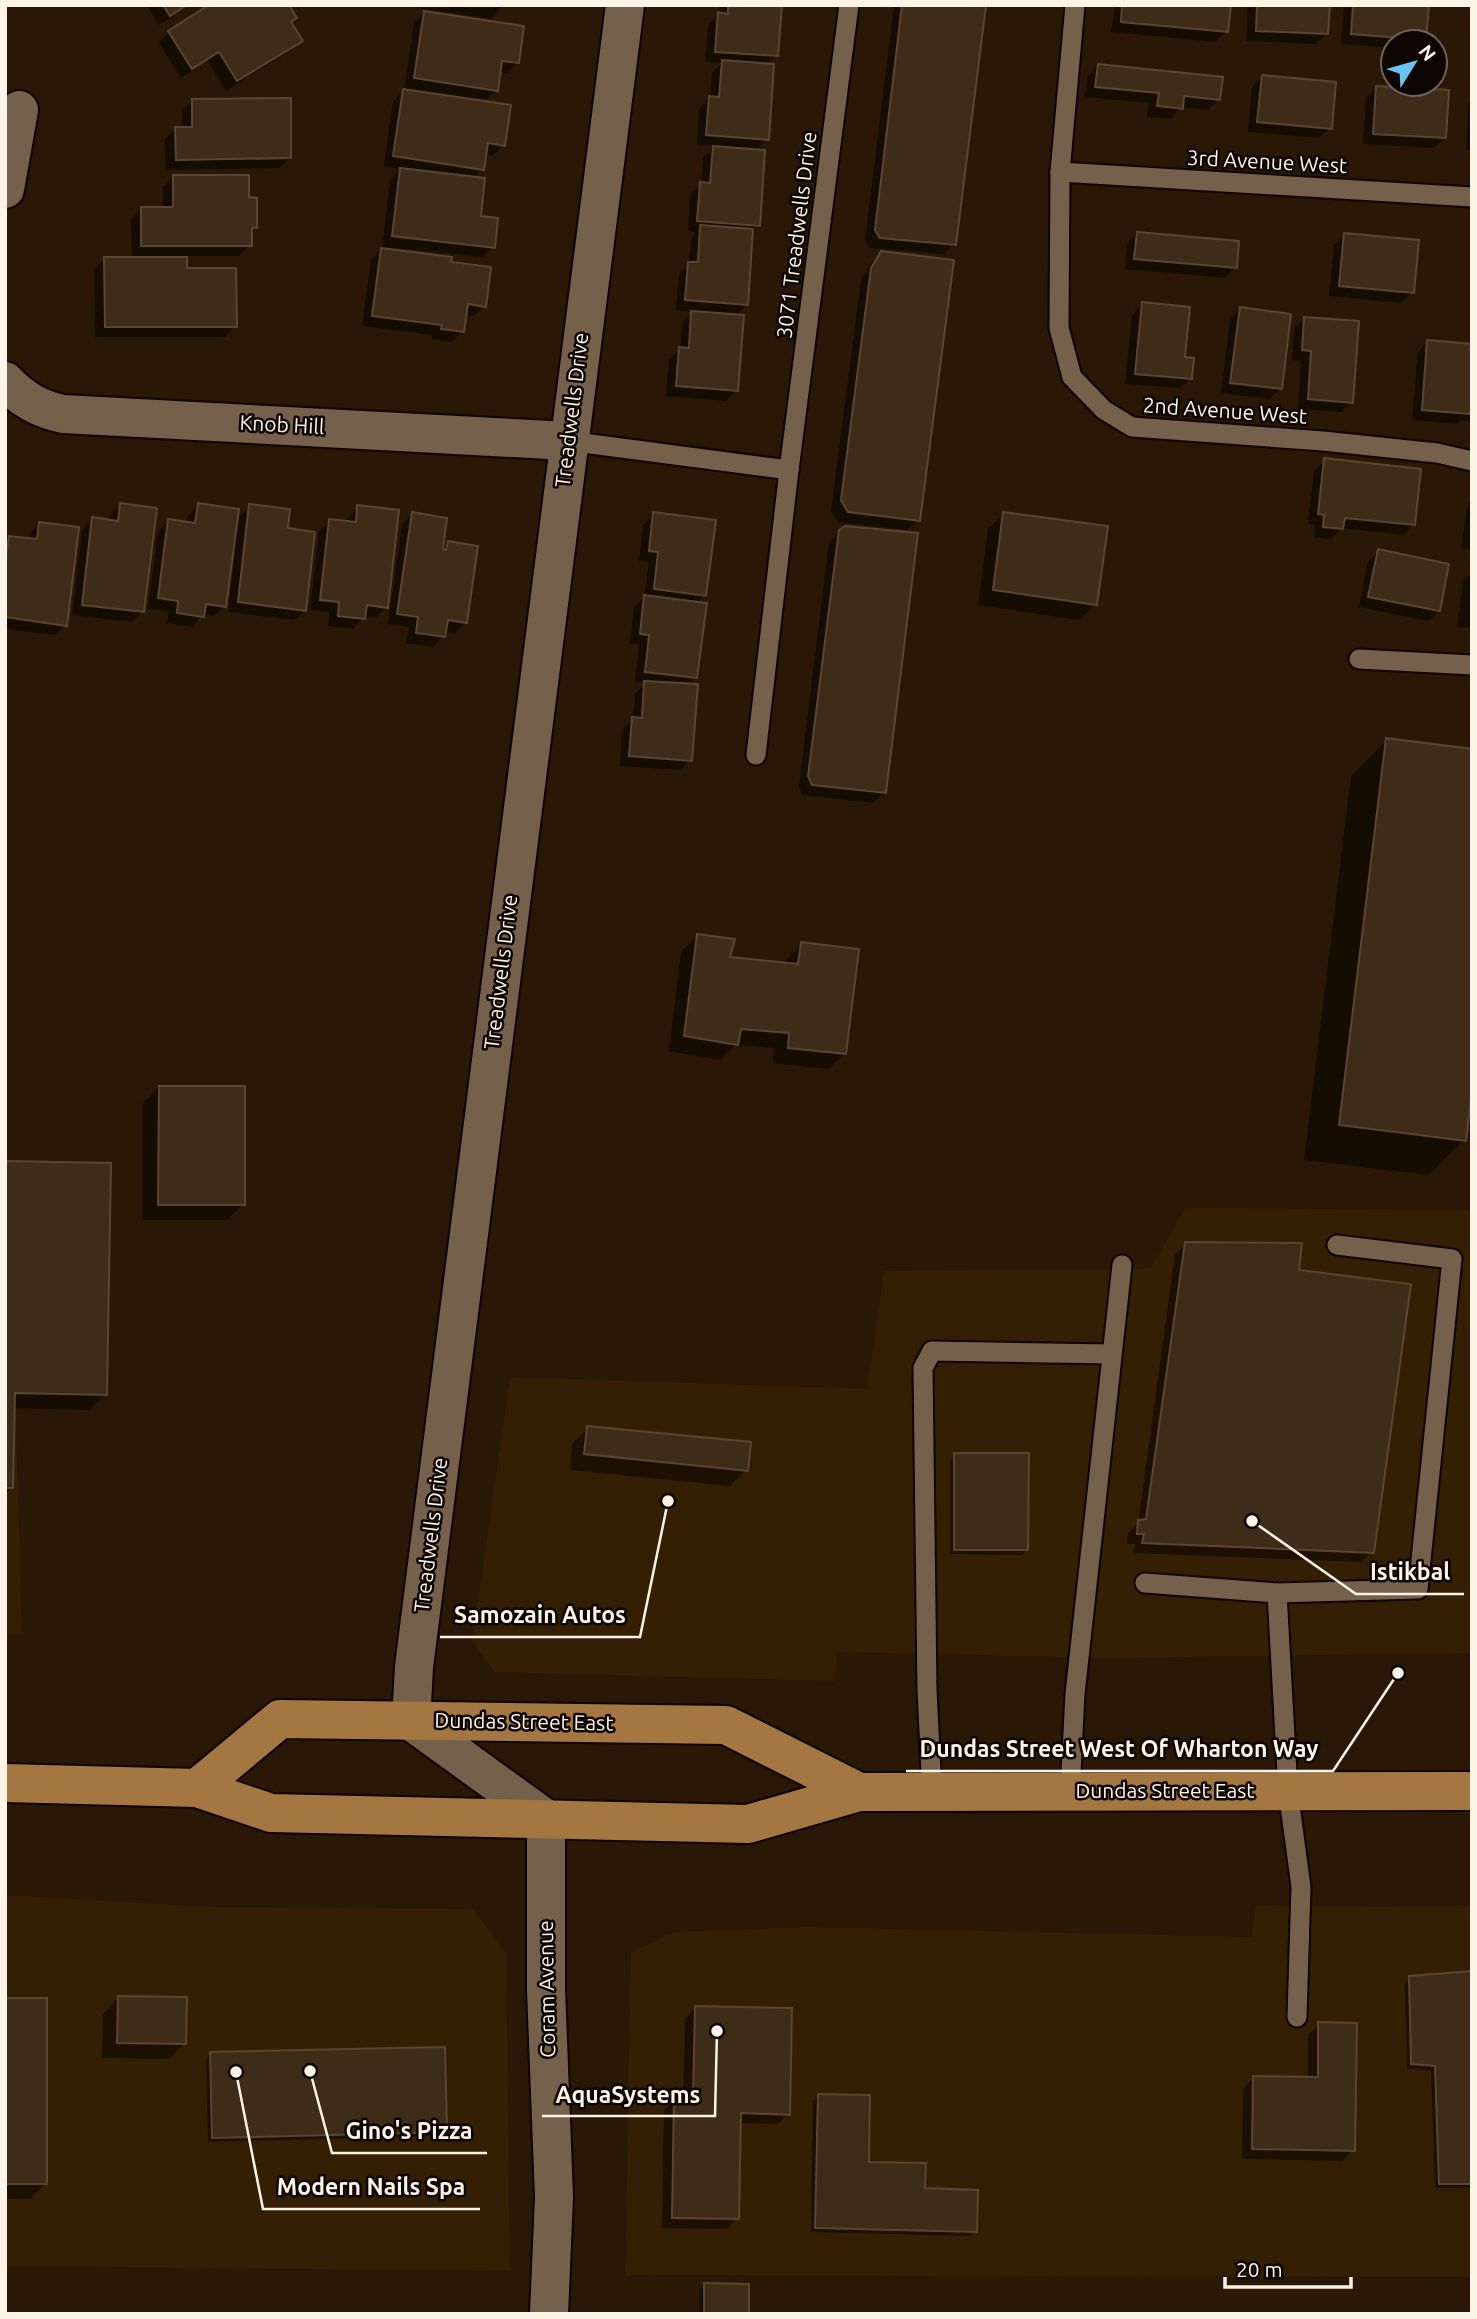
<svg xmlns="http://www.w3.org/2000/svg" width="1477" height="2319" viewBox="0 0 1477 2319" font-family="Ubuntu,sans-serif">
	<style>
		.built { fill: #341f05 }
		.shadow { fill: #0007 }
		.building { fill: #3d2c18; stroke: #594632; stroke-width: 2 }
		.lines { fill: none; stroke-linecap: round; stroke-linejoin: round }
		.service-casing { stroke: #100400; stroke-width: 23 }
		.minor-casing { stroke: #100400; stroke-width: 42 }
		.primary-casing { stroke: #100400; stroke-width: 42 }
		.service { stroke: #75604c; stroke-width: 19 }
		.minor { stroke: #75604c; stroke-width: 38 }
		.primary { stroke: #a47642; stroke-width: 38 }
		.labels { text-anchor: middle; stroke-width: 5; stroke-linejoin: round; paint-order: stroke }
		.street-label { font-size: 21px; fill: #fef3e7; stroke: #0c0501 }
		.leader { fill: none; stroke: #fef3e7; stroke-width: 2.5 }
		.callout-dot { fill: #fef3e7; stroke: #0c0501; stroke-width: 2.5 }
		.callout-label { font-size: 23px; text-anchor: middle; font-weight: bold; fill: #fef3e7; stroke: #0c0501; stroke-width: 5; stroke-linejoin: round; paint-order: stroke }
	</style>
	<rect width="100%" height="100%" fill="#281805"/>
	<g class="built">
		<polygon points="1186,1208 1472,1210 1472,1653 1108,1658 838,1652 834,1681 495,1672 472,1642 510,1377 867,1389 884,1271 1150,1269"/>
		<polygon points="15,1393 22,1635 5,1634 5,1407"/>
		<polygon points="5,1895 210,1907 473,1909 506,1953 510,2271 5,2266"/>
		<polygon points="1256,1905 1382,1907 1472,1905 1472,2277 625,2275 631,1953 675,1932 807,1927 1252,1937"/>
	</g>
	<g class="shadow">
		<polygon points="146,5 190,5 159,25"/>
		<polygon points="503,5 492,19 404,6 404,5"/>
		<polygon points="719,5 780,5 776,55 766,65 767,139 755,151 758,225 752,231 747,304 735,316 737,390 726,401 666,396 669,360 680,349 682,323 693,312 676,310 679,274 689,264 691,238 696,232 688,231 690,195 701,184 703,158 715,146 697,145 699,109 710,98 712,73 722,63 705,62 708,25 719,14"/>
		<polygon points="894,5 984,5 954,244 944,254 870,248 865,241"/>
		<polygon points="1115,5 1222,5 1226,31 1216,42 1111,32"/>
		<polygon points="1248,5 1328,5 1326,34 1316,44 1246,41"/>
		<polygon points="1344,5 1427,5 1424,39 1422,42 1393,42 1393,48 1341,44"/>
		<polygon points="425,12 517,62 507,73 499,72 496,90 483,103 503,145 493,156 485,154 483,169 473,178 479,217 493,247 483,257 385,247 385,250 449,264 484,306 474,316 464,315 462,331 452,342 432,339 432,335 362,326 371,260 382,249 390,180 401,169 384,166 393,101 404,91 414,23"/>
		<polygon points="290,23 301,40 290,51 226,91 208,61 181,78 159,43 169,32"/>
		<polygon points="1098,66 1218,99 1208,110 1181,107 1171,119 1147,117 1149,103 1085,97 1088,76"/>
		<polygon points="1263,76 1330,128 1319,138 1248,132 1252,87"/>
		<polygon points="1376,88 1445,137 1434,148 1363,144 1366,98"/>
		<polygon points="1472,100 1472,150 1466,150 1468,104"/>
		<polygon points="192,101 290,158 279,168 166,170 165,139 176,129 182,129 182,111"/>
		<polygon points="174,176 247,198 256,227 250,233 250,245 239,256 185,256 186,270 235,326 225,337 95,337 94,270 105,259 132,259 131,219 142,208 163,208 163,187"/>
		<polygon points="1137,233 1235,267 1225,278 1125,269 1127,244"/>
		<polygon points="1345,235 1412,293 1401,303 1329,296 1334,245"/>
		<polygon points="882,253 918,520 907,530 838,522 831,511 861,280 871,263"/>
		<polygon points="1142,304 1183,358 1191,378 1180,388 1125,384 1132,315"/>
		<polygon points="1240,309 1280,389 1270,399 1221,393 1230,319"/>
		<polygon points="1304,319 1351,402 1341,412 1298,409 1301,361 1292,360 1294,329"/>
		<polygon points="1428,341 1472,387 1472,418 1469,421 1460,421 1457,424 1412,420 1418,352"/>
		<polygon points="1325,460 1413,525 1403,535 1342,528 1331,539 1314,537 1315,525 1308,524 1314,471"/>
		<polygon points="1472,500 1472,550 1461,548 1468,504"/>
		<polygon points="120,505 143,611 132,622 72,615 82,530 93,519 109,521 110,515"/>
		<polygon points="198,505 236,520 250,506 286,530 305,610 294,620 228,612 235,551 232,550 225,606 214,616 203,615 192,627 167,623 169,611 148,609 158,532 169,521 186,524 188,516"/>
		<polygon points="358,507 387,607 376,618 364,616 353,629 328,626 329,612 310,610 319,532 329,521 347,523 348,518"/>
		<polygon points="412,514 441,550 448,543 466,622 455,633 444,631 444,636 433,647 406,643 409,627 388,624 402,525"/>
		<polygon points="654,514 705,595 696,604 696,678 688,686 690,760 680,770 620,766 622,730 633,719 635,694 645,683 635,682 639,645 630,644 634,607 644,597 649,562 639,561 643,525"/>
		<polygon points="1004,514 1095,604 1079,620 978,605 988,529"/>
		<polygon points="39,524 65,625 55,635 5,629 5,542 9,537 28,540 29,534"/>
		<polygon points="840,531 884,792 873,803 802,795 799,787 829,542"/>
		<polygon points="1378,551 1439,611 1428,621 1359,607 1368,562"/>
		<polygon points="1472,573 1472,628 1457,627 1463,581"/>
		<polygon points="1387,740 1464,1140 1428,1175 1304,1160 1351,776"/>
		<polygon points="697,936 728,959 785,965 786,960 802,944 845,1053 829,1069 773,1063 774,1048 735,1045 720,1060 669,1051 681,952"/>
		<polygon points="159,1087 243,1204 227,1220 143,1220 143,1103"/>
		<polygon points="5,1163 105,1394 89,1410 13,1408 11,1488 5,1494"/>
		<polygon points="1186,1244 1297,1271 1372,1552 1361,1562 1133,1553 1135,1544 1127,1544 1128,1533 1138,1524 1175,1254"/>
		<polygon points="588,1428 746,1470 730,1486 570,1470 572,1444"/>
		<polygon points="955,1455 1027,1550 1022,1555 950,1554 950,1460"/>
		<polygon points="1472,1973 1472,2188 1435,2188 1431,2070 1407,2069 1405,1983 1410,1978"/>
		<polygon points="119,1998 184,2043 169,2059 102,2058 103,2014"/>
		<polygon points="5,2000 46,2183 30,2199 5,2199"/>
		<polygon points="695,2008 788,2114 778,2124 739,2123 737,2218 727,2229 662,2228 664,2110 675,2100 683,2100 685,2019"/>
		<polygon points="1319,2024 1353,2150 1342,2161 1242,2159 1243,2088 1254,2078 1308,2079 1308,2035"/>
		<polygon points="211,2054 446,2131 441,2136 208,2142 206,2059"/>
		<polygon points="818,2096 867,2164 923,2190 975,2232 970,2236 811,2232 813,2101"/>
		<polygon points="705,2285 748,2314 700,2314 700,2290"/>
	</g>
	<g class="building">
		<polygon points="163,5 187,5 170,16"/>
		<polygon points="209,5 289,5 297,18 291,22 303,41 237,81 219,52 192,69 168,31"/>
		<polygon points="728,5 782,5 778,56 715,52 718,12 728,14"/>
		<polygon points="902,5 986,5 956,245 880,238 875,230"/>
		<polygon points="1122,5 1231,5 1228,32 1121,22"/>
		<polygon points="1257,5 1330,5 1328,34 1256,31"/>
		<polygon points="1353,5 1429,5 1426,40 1351,34"/>
		<polygon points="424,11 524,26 519,63 502,61 498,91 414,78"/>
		<polygon points="722,60 774,64 769,140 706,135 709,96 719,97"/>
		<polygon points="1098,64 1223,77 1220,100 1184,96 1183,109 1157,106 1159,93 1095,87"/>
		<polygon points="1262,75 1336,82 1332,129 1257,122"/>
		<polygon points="1376,86 1449,90 1446,138 1373,134"/>
		<polygon points="403,89 511,105 505,146 488,143 484,170 393,156"/>
		<polygon points="291,98 291,158 176,160 175,127 192,127 192,99"/>
		<polygon points="713,146 765,150 760,226 697,221 700,182 710,183"/>
		<polygon points="400,168 485,178 481,216 498,218 495,248 392,236"/>
		<polygon points="173,175 249,175 249,197 257,198 257,228 252,228 252,246 141,246 141,207 173,207"/>
		<polygon points="700,225 753,229 748,305 685,300 688,262 698,262"/>
		<polygon points="1137,232 1239,241 1237,268 1134,259"/>
		<polygon points="1344,233 1419,240 1414,293 1339,286"/>
		<polygon points="381,248 452,257 451,262 491,267 486,307 468,304 464,332 441,329 442,325 372,316"/>
		<polygon points="881,251 954,260 920,521 848,512 841,500 871,268"/>
		<polygon points="104,257 187,257 187,268 236,268 237,327 105,327"/>
		<polygon points="1142,302 1190,307 1185,357 1194,358 1192,379 1135,374"/>
		<polygon points="1240,307 1291,314 1282,389 1230,383"/>
		<polygon points="691,311 744,315 738,391 676,386 679,347 689,348"/>
		<polygon points="1304,317 1359,321 1353,403 1308,399 1311,351 1302,350"/>
		<polygon points="1427,340 1472,344 1472,411 1470,414 1422,410"/>
		<polygon points="1324,458 1421,469 1415,525 1345,518 1343,529 1323,527 1324,515 1318,514"/>
		<polygon points="120,503 157,508 144,612 82,605 92,517 118,521"/>
		<polygon points="198,503 239,509 226,607 206,604 204,617 177,613 178,601 158,598 168,519 195,523"/>
		<polygon points="249,504 290,509 288,528 315,532 306,611 238,602"/>
		<polygon points="357,505 399,510 388,608 367,605 365,619 338,616 339,602 320,600 329,519 356,522"/>
		<polygon points="412,512 447,518 443,549 446,550 448,541 478,546 467,623 448,620 445,637 416,633 418,617 397,614"/>
		<polygon points="653,512 716,520 706,596 654,589 658,552 649,551"/>
		<polygon points="1003,512 1108,526 1097,605 993,590"/>
		<polygon points="39,522 79,527 67,626 5,617 5,563 9,536 37,539"/>
		<polygon points="845,526 918,533 886,793 812,785 808,776 839,530"/>
		<polygon points="1378,549 1449,564 1440,611 1368,597"/>
		<polygon points="644,595 707,603 697,678 645,672 649,635 640,634"/>
		<polygon points="644,681 698,684 692,761 629,756 632,717 642,718"/>
		<polygon points="1386,738 1472,749 1472,1091 1466,1141 1339,1125"/>
		<polygon points="697,934 735,939 730,957 798,964 801,942 859,949 846,1054 788,1048 789,1033 741,1029 738,1045 684,1036"/>
		<polygon points="159,1086 245,1086 245,1205 158,1205"/>
		<polygon points="5,1161 111,1163 107,1395 15,1393 13,1488 5,1488"/>
		<polygon points="1185,1242 1302,1243 1299,1270 1411,1284 1374,1553 1142,1543 1144,1534 1137,1534 1138,1520 1146,1519"/>
		<polygon points="587,1426 751,1442 748,1471 584,1454"/>
		<polygon points="954,1453 1029,1453 1028,1550 954,1550"/>
		<polygon points="1472,1971 1472,2184 1439,2184 1435,2066 1411,2064 1409,1976"/>
		<polygon points="118,1996 187,1997 186,2044 117,2043"/>
		<rect x="5" y="1998" width="42" height="186"/>
		<polygon points="695,2006 792,2008 790,2115 741,2113 739,2219 672,2218 674,2098 693,2098"/>
		<polygon points="1318,2022 1357,2023 1355,2151 1252,2149 1253,2076 1318,2077"/>
		<polygon points="445,2047 447,2132 212,2138 210,2052"/>
		<polygon points="818,2094 870,2095 869,2162 926,2163 925,2188 978,2190 977,2232 815,2228"/>
		<polygon points="704,2283 749,2284 749,2314 704,2314"/>
	</g>
	<g class="lines">
		<defs>
			<g id="service">
				<polyline points="1075,5 1060,172 1059,328 1072,377 1104,410 1132,427 1323,441 1437,453 1472,461"/>
				<polyline points="1060,172 1472,197"/>
				<polyline points="568,441 789,470"/>
				<polyline points="1359,659 1472,665"/>
				<polyline points="756,755 789,470 849,5"/>
				<polyline points="1145,1583 1277,1593"/>
				<polyline points="1070,1791 1075,1694 1122,1265"/>
				<polyline points="932,1792 927,1690 923,1368 932,1351 1112,1354"/>
				<polyline points="1297,2017 1301,1887 1288,1791 1277,1593 1418,1589 1452,1259 1337,1245"/>
			</g>
			<g id="minor">
				<polyline points="5,189 19,110"/>
				<path d="M5,381C22,399 39,409 63,414L568,441"/>
				<polyline points="549,2314 554,2197 546,1989 546,1819 411,1721 414,1667 625,5"/>
			</g>
			<g id="primary">
				<polyline points="5,1783 197,1788 271,1813 748,1824 859,1792 1472,1791"/>
				<polyline points="197,1788 280,1719 726,1725 859,1792"/>
			</g>
		</defs>
		<use href="#service" class="service-casing"/>
		<use href="#minor" class="minor-casing"/>
		<use href="#primary" class="primary-casing"/>
		<use href="#service" class="service"/>
		<use href="#minor" class="minor"/>
		<use href="#primary" class="primary"/>
	</g>
	<g class="labels">
		<g class="street-label">
			<text transform="translate(1267 162) rotate(3)" y="7">3rd Avenue West</text>
			<text transform="translate(797 235) rotate(-83)" y="7">3071 Treadwells Drive</text>
			<text transform="translate(572 410) rotate(-83)" y="7">Treadwells Drive</text>
			<text transform="translate(1225 411) rotate(4)" y="7">2nd Avenue West</text>
			<text transform="translate(282 425) rotate(3)" y="7">Knob Hill</text>
			<text transform="translate(501 972) rotate(-83)" y="7">Treadwells Drive</text>
			<text transform="translate(431 1535) rotate(-83)" y="7">Treadwells Drive</text>
			<text transform="translate(524 1722) rotate(1)" y="7">Dundas Street East</text>
			<text x="1165" y="1798">Dundas Street East</text>
			<text transform="translate(547 1989) rotate(-91)" y="7">Coram Avenue</text>
		</g>
	</g>
	<path class="leader" d="M1252 1521L1356 1594H1464M668 1501L640 1637H440M1398 1673L1333 1771H906M717 2031L715 2116H542M310 2071L332 2153H487M236 2072L263 2209H480"/>
	<g class="callout-dot">
		<circle cx="1252" cy="1521" r="7"/>
		<circle cx="668" cy="1501" r="7"/>
		<circle cx="1398" cy="1673" r="7"/>
		<circle cx="717" cy="2031" r="7"/>
		<circle cx="310" cy="2071" r="7"/>
		<circle cx="236" cy="2072" r="7"/>
	</g>
	<g class="callout-label">
		<text x="1410" y="1580">Istikbal</text>
		<text x="540" y="1623">Samozain Autos</text>
		<text x="1119" y="1757">Dundas Street West Of Wharton Way</text>
		<text x="628" y="2103">AquaSystems</text>
		<text x="409" y="2139">Gino's Pizza</text>
		<text x="371" y="2195">Modern Nails Spa</text>
	</g>
	<rect width="1477" height="2319" fill="none" stroke="#fef3e7" stroke-width="14"/>
	<g transform="translate(1414 63) rotate(53)"><circle r="33" fill="#0c0501" stroke="#6d645d" stroke-width="2"/>
	<path d="M0-5L12 26L0 18L-12 26Z" fill="#6ac3f1"/>
	<text y="-10" font-size="19" font-weight="bold" text-anchor="middle" fill="#fef3e7">N</text>
	</g>
	<path d="M1225 2277v10h126v-10" fill="none" stroke="#fef3e7" stroke-width="3.5"/>
	<text x="1236" y="2277" font-size="21" fill="#fef3e7" stroke="#0c0501" stroke-width="5" paint-order="stroke">20 m</text>
</svg>
